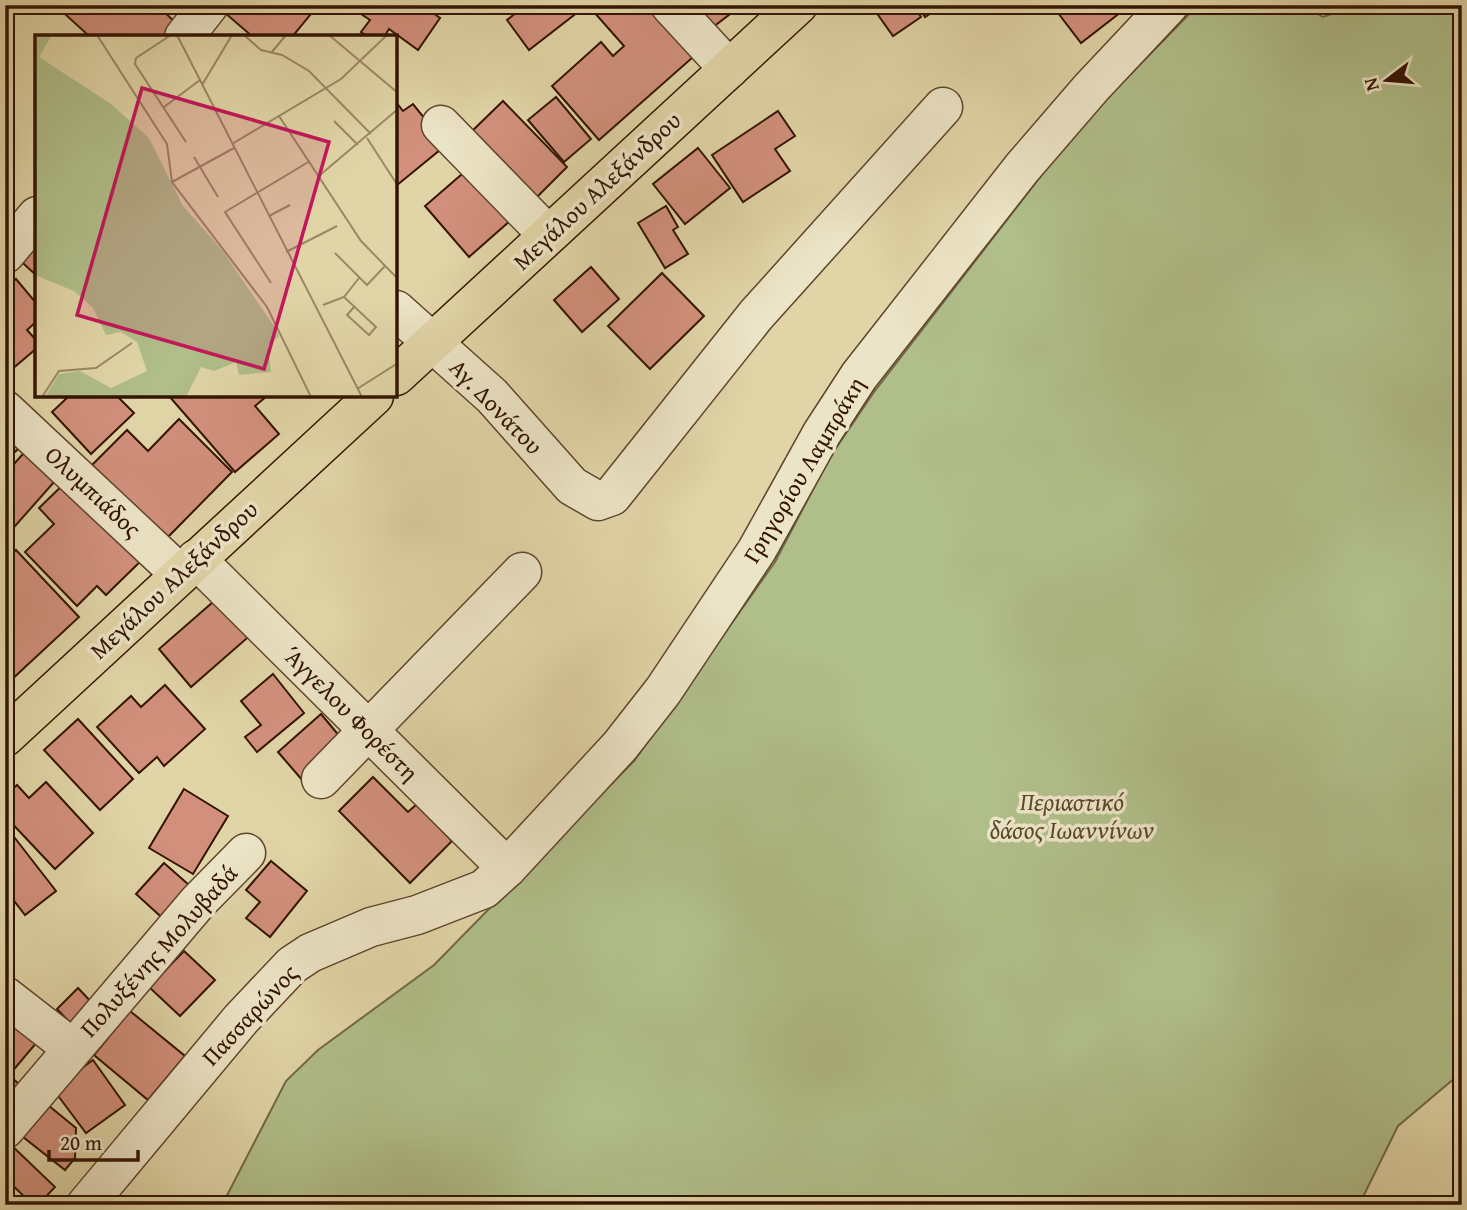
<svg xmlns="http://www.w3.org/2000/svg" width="1467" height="1210" viewBox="0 0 1467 1210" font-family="'Gentium Book Plus',serif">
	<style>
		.green { fill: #b0be89; stroke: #726946; stroke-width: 2 }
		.building { fill: #d2907c; stroke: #331403; stroke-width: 2 }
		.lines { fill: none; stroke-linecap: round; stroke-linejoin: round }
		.minor-casing { stroke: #5e442c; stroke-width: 41 }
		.major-casing { stroke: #331403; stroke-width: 41 }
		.minor { stroke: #ece4c6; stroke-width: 38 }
		.major { stroke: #e1d5a7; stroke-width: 38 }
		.labels { text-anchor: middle; stroke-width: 7; stroke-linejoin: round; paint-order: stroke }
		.street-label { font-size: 24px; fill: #331403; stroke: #ece4c6 }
		.park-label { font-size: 24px; font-style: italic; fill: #58472b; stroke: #ece4c6 }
		.inset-road { fill: none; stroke: #9b8865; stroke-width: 2 }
		.view { fill: #c2185b; fill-opacity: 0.15; stroke: #c2185b; stroke-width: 3.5 }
		.inset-edge { fill: none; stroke: #331403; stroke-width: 3.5 }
	</style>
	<rect width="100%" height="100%" fill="#e1d5a7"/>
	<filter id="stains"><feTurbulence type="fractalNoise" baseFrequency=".00286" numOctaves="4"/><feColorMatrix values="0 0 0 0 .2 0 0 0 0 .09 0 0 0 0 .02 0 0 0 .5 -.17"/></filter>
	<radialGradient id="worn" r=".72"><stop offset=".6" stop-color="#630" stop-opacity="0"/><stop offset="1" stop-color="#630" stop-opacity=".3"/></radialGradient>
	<polygon class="green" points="1198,5 1303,5 1323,17 1361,5 1462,5 1462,1072 1398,1126 1359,1205 222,1205 286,1081 318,1050 434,965 634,761 775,562 830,457 874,392 1078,128"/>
	<g class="building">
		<polygon points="75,5 103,5 107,10 111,5 157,5 178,25 168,37 86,37 88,35 66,15"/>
		<polygon points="232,5 300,5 311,14 292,37 253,37 225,13"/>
		<polygon points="358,5 422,5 440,18 418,50 389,29 384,37 368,37 361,32 370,20 355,10"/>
		<polygon points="512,5 587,5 529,50 507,20 517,12"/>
		<polygon points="599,5 661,5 701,50 599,140 552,86 601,42 613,56 624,46 593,11"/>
		<polygon points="696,5 742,5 713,27"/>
		<polygon points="871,5 913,5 921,17 893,36"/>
		<polygon points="917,5 943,5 925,17"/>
		<polygon points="1052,5 1116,5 1121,12 1081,43"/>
		<polygon points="556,97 591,139 564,162 528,120"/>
		<polygon points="503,101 567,167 534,200 469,134"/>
		<polygon points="396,102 403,111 413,104 446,145 396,186"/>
		<polygon points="778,111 795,136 775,149 790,171 743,202 712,155"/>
		<polygon points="698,148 730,188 685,224 653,184"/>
		<polygon points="476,162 520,212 469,257 425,206"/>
		<polygon points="666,206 678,227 673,230 688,254 665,268 638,223"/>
		<polygon points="37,231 37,276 14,255"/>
		<polygon points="591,267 619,299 582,332 554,300"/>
		<polygon points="662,273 704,316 650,369 608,326"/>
		<polygon points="16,279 37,304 37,321 27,330 37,341 37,348 5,375 5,288"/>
		<polygon points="69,396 117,396 134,413 91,454 52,412"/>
		<polygon points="169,396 267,396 255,406 279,434 235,472"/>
		<polygon points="179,419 232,472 166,539 92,465 127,430 148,451"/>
		<polygon points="5,423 23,445 5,460"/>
		<polygon points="31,445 62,473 8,534 5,531 5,474"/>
		<polygon points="72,476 148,554 106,595 97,586 77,606 25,552 54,524 39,508"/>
		<polygon points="16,550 79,617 9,682 5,678 5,560"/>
		<polygon points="221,595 254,632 191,687 159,649"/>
		<polygon points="273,674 304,713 257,752 245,737 261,725 241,701"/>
		<polygon points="165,685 205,729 164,766 157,757 139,773 97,727 131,696 141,707"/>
		<polygon points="321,714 346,744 303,781 278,752"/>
		<polygon points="78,719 133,779 100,810 44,750"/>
		<polygon points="373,777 408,812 417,804 452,841 410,883 339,811"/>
		<polygon points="46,782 93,833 55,869 5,816 5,796 17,785 29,798"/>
		<polygon points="184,789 228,816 193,874 149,848"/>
		<polygon points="11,833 56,891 25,915 5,889 5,837"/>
		<polygon points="271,861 307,891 270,937 246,918 260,902 246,890"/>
		<polygon points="164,863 197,892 169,924 136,894"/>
		<polygon points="184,951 215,980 180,1016 149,987"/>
		<polygon points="78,988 96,1007 75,1028 57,1009"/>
		<polygon points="130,1011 185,1056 148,1100 94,1055"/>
		<polygon points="5,1014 38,1041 10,1074 5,1070"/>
		<polygon points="93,1060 125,1105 86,1133 53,1089"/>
		<polygon points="11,1077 27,1091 5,1116 5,1084"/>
		<polygon points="43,1101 76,1128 75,1158 65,1170 18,1133"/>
		<polygon points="9,1143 55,1187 38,1205 33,1205 5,1178 5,1148"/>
	</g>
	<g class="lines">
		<defs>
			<g id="minor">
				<polyline points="670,5 729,69"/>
				<polyline points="184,37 209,5"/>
				<polyline points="441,125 548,235"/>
				<polyline points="5,254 37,216"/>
				<polyline points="396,310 492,396 572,486 598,501 612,496 756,315 943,107"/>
				<polyline points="5,410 180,574"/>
				<polyline points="196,559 507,868"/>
				<polyline points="321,779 522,572"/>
				<polyline points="5,996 72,1048"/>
				<polyline points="5,1129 198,902 246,853"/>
				<polyline points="86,1205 241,1019 292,965 310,953 371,927 417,915 484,889 507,868 620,746 663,691 757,550 822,433 859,376 1022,168 1091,88 1169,5"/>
			</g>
			<g id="major">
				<polyline points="396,376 798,5"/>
				<polyline points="5,737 374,396"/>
			</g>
		</defs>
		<use href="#minor" class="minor-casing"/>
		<use href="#major" class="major-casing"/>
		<use href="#minor" class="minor"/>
		<use href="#major" class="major"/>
	</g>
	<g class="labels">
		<g class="street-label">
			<text transform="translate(597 191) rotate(-43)" y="8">Μεγάλου Αλεξάνδρου</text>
			<text transform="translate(496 407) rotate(46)" y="8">Αγ. Δονάτου</text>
			<text transform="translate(804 470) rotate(-59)" y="8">Γρηγορίου Λαμπράκη</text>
			<text transform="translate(93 492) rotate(43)" y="8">Ολυμπιάδος</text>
			<text transform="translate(174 580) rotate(-43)" y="8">Μεγάλου Αλεξάνδρου</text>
			<text transform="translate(351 714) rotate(45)" y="8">Άγγελου Φορέστη</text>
			<text transform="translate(159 951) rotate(-48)" y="8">Πολυξένης Μολυβαδά</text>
			<text transform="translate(250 1015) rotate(-47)" y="8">Πασσαρώνος</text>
		</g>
		<g class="park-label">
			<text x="1072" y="810">Περιαστικό<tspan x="1072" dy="28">δάσος Ιωαννίνων</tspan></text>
		</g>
	</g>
	<g transform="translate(35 35)">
		<rect width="362" height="362" fill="#e1d5a7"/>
		<path d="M0,0H17L4,22L76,69L114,103L148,171L187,215L241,294L244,301L233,311L236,337L204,340L201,327L179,336L166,332L151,362H10L24,339L45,336L76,353L112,336L102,307L86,297L71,300L58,273L39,256L0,240Z" fill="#b0be89"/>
		<path class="inset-road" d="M62,0L132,109L137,147L232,272L276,362M136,0L101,23L100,29L151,107M142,0L327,362M209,0L226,15L247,20L274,36L336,99M294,0L363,58M236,18L251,0M167,50L197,0M129,72L165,45M244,81L326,206L363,244M299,86L323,110M332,103L363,151M197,109L306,44L352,0M159,122L183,162M285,140L363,74M137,147L199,113M234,181L255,170M251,217L302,191M300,218L332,250L350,231M236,248L190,177L275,126M309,262L341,292L334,300L312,280L319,272M288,270L309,262L324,243M322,354L363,328M7,362L24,336L61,333L97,308"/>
		<path class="view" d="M107,53L294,107L229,334L42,280Z"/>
		<rect width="362" height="362" class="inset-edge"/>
	</g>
	<rect width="1467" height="1210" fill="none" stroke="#e1d5a7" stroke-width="28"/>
	<rect x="7" y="7" width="1453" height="1196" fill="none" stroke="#331403" stroke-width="3.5"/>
	<rect x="14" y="14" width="1439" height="1182" fill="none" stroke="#331403" stroke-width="2"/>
	<g transform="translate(1387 80) rotate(254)" stroke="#ece4c6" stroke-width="5" paint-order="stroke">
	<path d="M0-5L12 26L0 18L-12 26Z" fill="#331403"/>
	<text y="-10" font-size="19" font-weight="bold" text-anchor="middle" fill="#331403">N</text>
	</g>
	<path d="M49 1150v10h89v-10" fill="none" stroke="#331403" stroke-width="3.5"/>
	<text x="60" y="1150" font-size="21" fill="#331403" stroke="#ece4c6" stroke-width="5" paint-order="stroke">20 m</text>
	<rect width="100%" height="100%" filter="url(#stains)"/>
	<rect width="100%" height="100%" fill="url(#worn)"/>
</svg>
